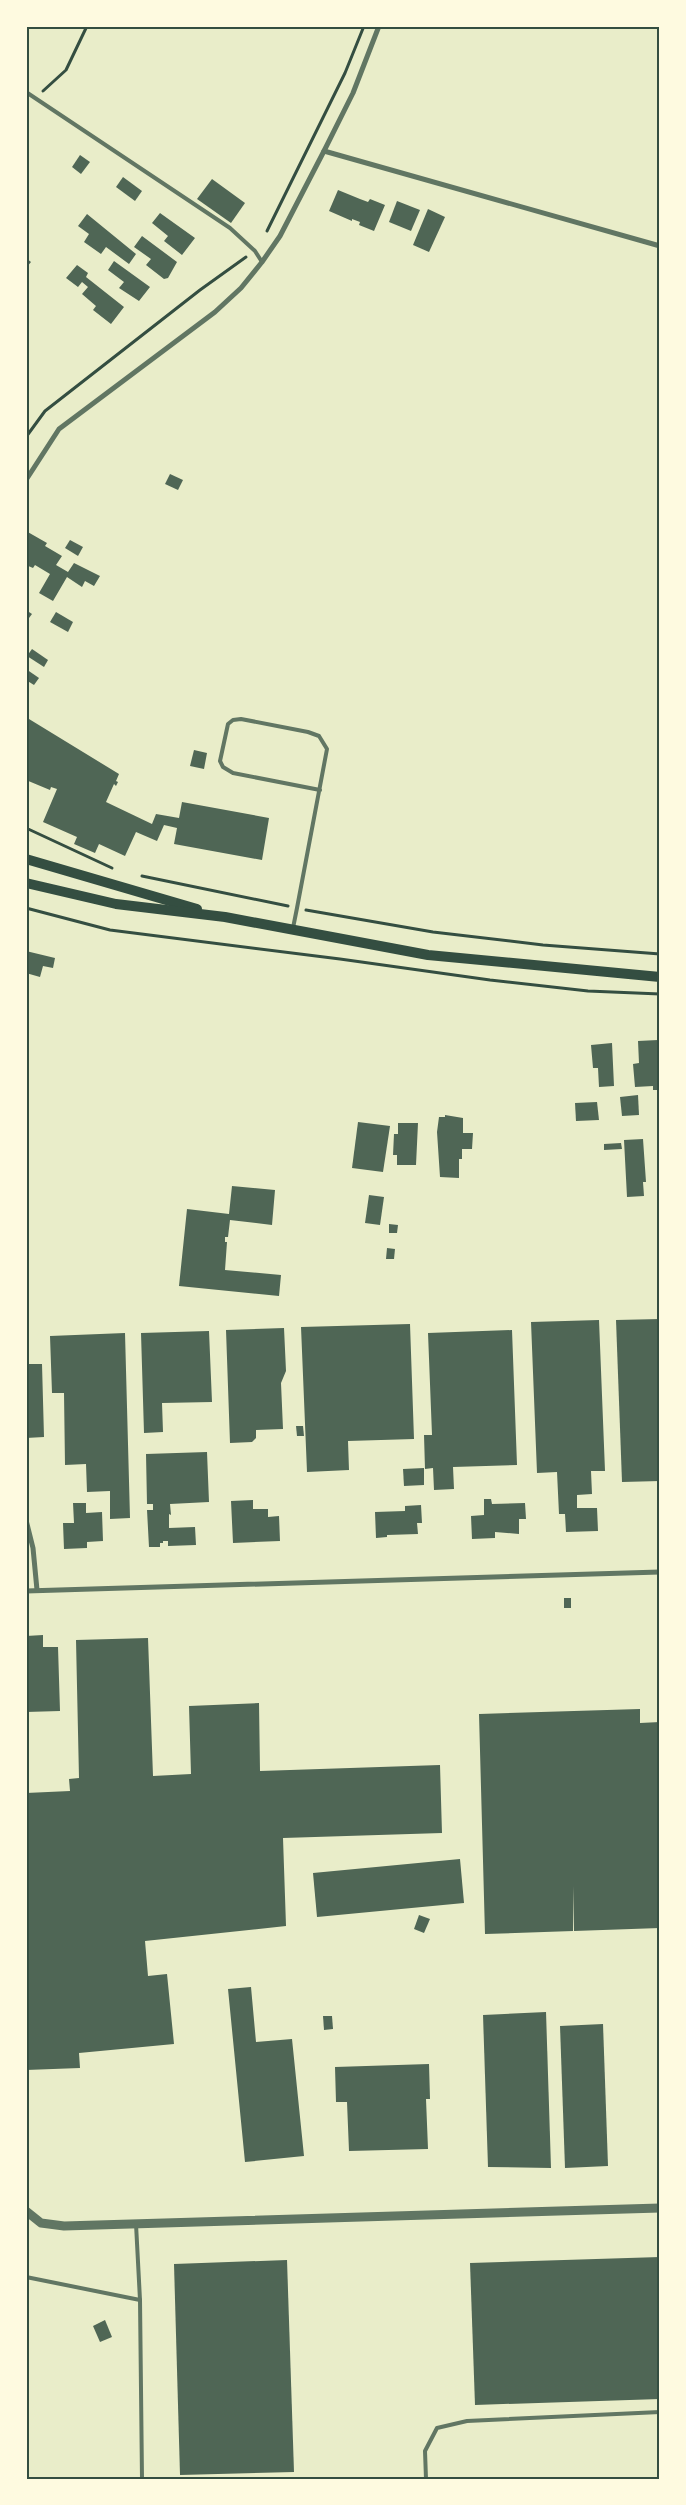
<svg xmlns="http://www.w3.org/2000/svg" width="686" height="2505" viewBox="0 0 686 2505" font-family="'Public Sans',sans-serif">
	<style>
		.building { fill: #4f6655 }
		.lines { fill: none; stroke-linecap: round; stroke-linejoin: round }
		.path { stroke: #344e41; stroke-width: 3 }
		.service { stroke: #617663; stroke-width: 4 }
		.minor { stroke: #617663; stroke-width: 5 }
		.tertiary { stroke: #617663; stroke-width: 9 }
		.secondary { stroke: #344e41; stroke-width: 10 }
		.neatline { fill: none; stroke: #344e41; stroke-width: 2 }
	</style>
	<rect width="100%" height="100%" fill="#e9edc9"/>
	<g class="building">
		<polygon points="80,155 90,162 81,174 72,167"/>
		<polygon points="123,177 142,191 135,201 116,187"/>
		<polygon points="212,179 245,203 231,223 197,199"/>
		<polygon points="338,190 360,199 368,202 370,199 385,205 374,231 359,225 360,222 352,219 352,221 329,211"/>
		<polygon points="397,201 420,210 411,231 389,222"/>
		<polygon points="428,209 445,217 429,252 413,245"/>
		<polygon points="160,213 195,238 182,255 164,241 168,236 152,223"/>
		<polygon points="87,214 136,254 129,264 106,247 101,254 84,242 89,234 78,226"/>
		<polygon points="142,236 177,262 168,278 164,279 146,265 151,259 134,247"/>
		<polygon points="26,258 31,262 26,268"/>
		<polygon points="114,261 150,287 139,301 119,288 124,282 108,270"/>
		<polygon points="77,265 88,273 86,277 124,307 111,324 93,310 96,306 82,294 88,287 82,282 78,287 66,278"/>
		<polygon points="170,474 183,480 178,490 165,484"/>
		<polygon points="26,531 47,543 45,546 62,556 56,565 68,572 74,563 100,576 94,586 85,581 82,587 67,577 53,601 39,593 50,574 35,565 33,568 26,565"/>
		<polygon points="70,540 83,547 78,556 65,548"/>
		<polygon points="26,610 32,614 26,622"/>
		<polygon points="56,612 73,622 68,632 50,622"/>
		<polygon points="32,649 48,660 44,667 27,656"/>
		<polygon points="26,669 39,678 34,685 26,680"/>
		<polygon points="29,719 119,774 116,781 118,782 116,786 114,784 106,802 152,824 156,814 179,818 182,802 269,818 262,860 174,844 177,828 164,825 157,841 136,832 125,856 99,844 95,853 74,844 77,837 43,822 57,789 51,787 50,790 26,780 26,723"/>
		<polygon points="194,750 207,753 204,769 190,766"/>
		<polygon points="26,951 55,958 53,968 43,966 40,977 26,973"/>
		<polygon points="658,1040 660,1090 653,1090 653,1086 635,1087 633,1064 639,1063 638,1041"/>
		<polygon points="612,1043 614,1086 599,1087 598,1068 593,1068 591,1045"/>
		<polygon points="638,1095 639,1115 622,1116 620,1097"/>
		<polygon points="597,1102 599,1120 576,1121 575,1103"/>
		<polygon points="445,1115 463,1118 463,1133 473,1133 472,1149 462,1149 462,1159 459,1159 459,1178 440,1177 437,1132 439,1117 445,1117"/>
		<polygon points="358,1122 390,1126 383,1172 352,1168"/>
		<polygon points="398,1123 418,1123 416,1165 397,1165 397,1155 393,1155 394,1134 398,1134"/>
		<polygon points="643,1139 646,1182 643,1182 644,1196 627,1197 624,1140"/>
		<polygon points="621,1143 622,1149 604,1150 604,1144"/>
		<polygon points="232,1186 275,1190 272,1225 230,1220 228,1237 225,1237 225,1242 227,1242 225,1270 281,1275 279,1296 179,1286 187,1209 229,1214"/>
		<polygon points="369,1195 384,1197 380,1225 365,1223"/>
		<polygon points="389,1224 398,1225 397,1233 389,1233"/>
		<polygon points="387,1248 395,1249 394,1259 386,1259"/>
		<polygon points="660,1319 660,1481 622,1482 616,1320"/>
		<polygon points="599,1320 605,1471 591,1471 592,1494 577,1495 577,1508 597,1508 598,1531 566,1532 565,1514 559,1514 557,1472 537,1473 531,1322"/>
		<polygon points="410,1324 414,1439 348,1441 349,1470 307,1472 301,1327"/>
		<polygon points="284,1328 286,1371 281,1383 283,1429 256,1430 256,1438 252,1442 230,1443 226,1330"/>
		<polygon points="512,1330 517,1465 453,1467 454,1489 434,1490 433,1468 425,1469 424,1435 432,1435 428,1333"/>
		<polygon points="209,1331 212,1402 162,1403 163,1432 144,1433 141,1333"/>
		<polygon points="125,1333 130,1518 110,1519 110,1491 87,1492 86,1464 65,1465 64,1393 52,1393 50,1336"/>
		<polygon points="29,1364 42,1364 44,1437 26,1438 26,1377 29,1377"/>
		<polygon points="296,1426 303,1426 304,1436 297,1436"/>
		<polygon points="207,1452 209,1502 170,1504 171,1515 169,1514 169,1528 195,1527 196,1545 168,1546 168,1541 163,1541 163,1543 160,1543 160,1547 149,1547 147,1510 153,1510 153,1504 147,1504 146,1454"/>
		<polygon points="424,1468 424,1485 404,1486 403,1469"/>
		<polygon points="484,1499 491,1499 492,1504 525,1503 526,1519 519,1519 519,1534 495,1532 495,1538 472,1539 471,1516 484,1515"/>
		<polygon points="253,1500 253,1509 268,1509 268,1517 279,1516 280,1541 233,1543 231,1501"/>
		<polygon points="73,1503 86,1503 86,1513 102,1512 103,1541 87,1542 87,1548 64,1549 63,1523 74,1523"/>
		<polygon points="421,1505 422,1523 417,1523 418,1534 387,1535 387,1537 376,1538 375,1512 405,1511 405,1506"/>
		<rect x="564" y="1598" width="7" height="10"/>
		<polygon points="43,1635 43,1647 58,1647 60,1711 26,1712 26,1636"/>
		<polygon points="148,1638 153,1776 191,1774 189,1706 259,1703 260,1771 440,1765 442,1833 283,1838 286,1926 145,1941 148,1976 167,1974 174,2044 79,2053 80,2068 26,2070 26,1793 70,1791 69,1779 79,1778 76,1640"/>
		<polygon points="640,1709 640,1723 660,1722 660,1928 574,1931 573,1886 573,1931 485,1934 479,1714"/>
		<polygon points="460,1859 464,1903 317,1917 313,1873"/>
		<polygon points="419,1915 430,1919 424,1933 414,1929"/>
		<polygon points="251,1987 256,2042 292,2039 304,2156 245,2162 228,1989"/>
		<polygon points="546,2012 551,2168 488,2167 483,2015"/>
		<polygon points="323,2016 332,2016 333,2029 324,2030"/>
		<polygon points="603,2024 608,2166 565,2168 560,2026"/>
		<polygon points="429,2064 430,2099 426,2099 428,2149 349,2151 347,2102 336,2102 335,2067"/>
		<polygon points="660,2257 660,2399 475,2405 470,2263"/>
		<polygon points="287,2260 294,2472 180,2475 174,2264"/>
		<polygon points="105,2320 112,2337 100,2342 93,2326"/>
	</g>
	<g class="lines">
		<g class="path">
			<polyline points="43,91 66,70 87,26"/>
			<polyline points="267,231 345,73 364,26"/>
			<polyline points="26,437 45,411 200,290 246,257"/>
			<polyline points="26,828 112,868"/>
			<polyline points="142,876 288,906"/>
			<polyline points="26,908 110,930 340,959 490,980 588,991 660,994"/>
			<polyline points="306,910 433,932 543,945 660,954"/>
		</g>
		<g class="service">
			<polyline points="26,92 230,228 255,251 262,262"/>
			<polyline points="293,928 297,908 327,749 319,736 308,732 241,719 233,720 228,724 220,761 223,767 233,773 320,790"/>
			<polyline points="136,2224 140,2300 142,2479"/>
			<polyline points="26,2277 140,2300"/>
			<polyline points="426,2479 425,2451 437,2428 467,2421 660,2412"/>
		</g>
		<g class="minor">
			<polyline points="324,151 660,246"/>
			<polyline points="26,480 59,429 215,312 241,288 262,262 280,236 324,151 353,93 379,26"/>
			<polyline points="26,1520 33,1548 37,1590"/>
			<polyline points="26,1591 660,1572"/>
		</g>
		<polyline class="tertiary" points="26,2211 41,2223 64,2226 660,2208"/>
		<g class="secondary">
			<polyline points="26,859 197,909"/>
			<polyline points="26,883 116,904 225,917 428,955 660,977"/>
		</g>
	</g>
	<rect width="686" height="2505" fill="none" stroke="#fefae0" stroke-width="55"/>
	<rect x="28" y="28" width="630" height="2450" class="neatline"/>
</svg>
